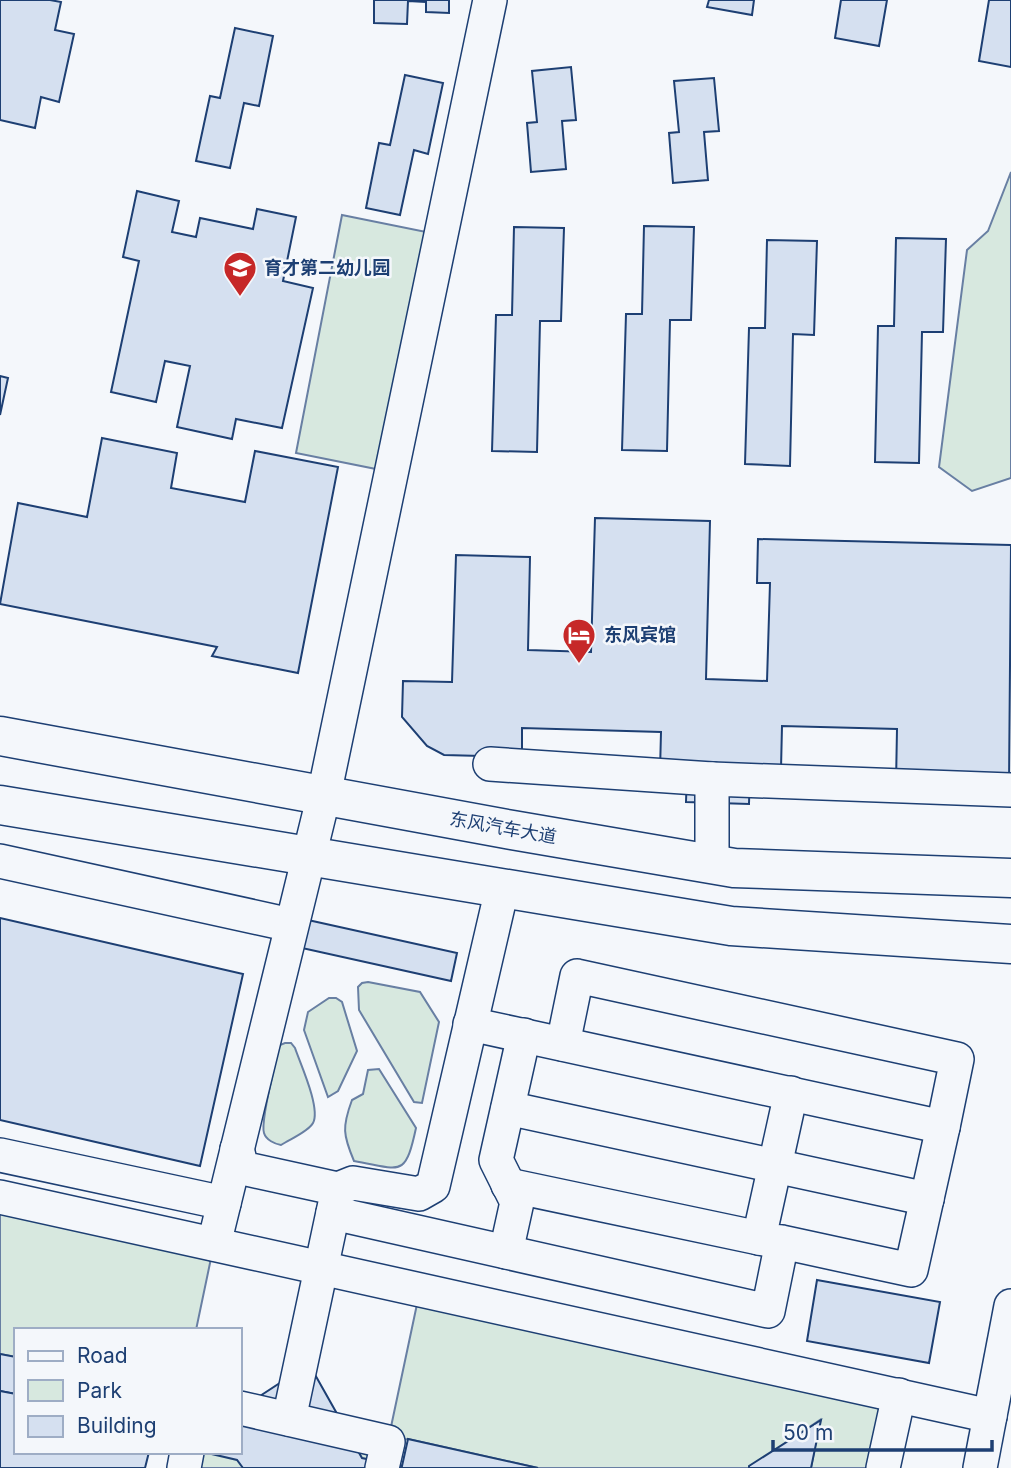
<svg xmlns="http://www.w3.org/2000/svg" width="1011" height="1468" viewBox="0 0 1011 1468" font-family="Inter,'Noto Sans SC',sans-serif">
	<style>
		.green { fill: #d7e8df; stroke: #687fa3; stroke-width: 2 }
		.building { fill: #d5e0f0; stroke: #1d3f73; stroke-width: 2 }
		.lines { fill: none; stroke-linecap: round; stroke-linejoin: round }
		.minor-casing { stroke: #1d3f73; stroke-width: 36 }
		.major-casing { stroke: #1d3f73; stroke-width: 41 }
		.minor { stroke: #f4f7fb; stroke-width: 33 }
		.major { stroke: #f4f7fb; stroke-width: 38 }
		.labels { text-anchor: middle; stroke-width: 5; stroke-linejoin: round; paint-order: stroke }
		.poi-label { font-size: 18px; font-weight: bold; fill: #1d3f73; stroke: #f4f7fb; text-anchor: start }
		.street-label { font-size: 18px; fill: #1d3f73; stroke: #f4f7fb }
	</style>
	<rect width="100%" height="100%" fill="#f4f7fb"/>
	<g class="green">
		<polygon points="1011,172 1011,478 972,491 939,467 967,250 988,231"/>
		<polygon points="342,215 441,235 391,472 296,453"/>
		<polygon points="368,982 420,992 439,1022 422,1103 414,1102 359,1010 358,987 362,983"/>
		<polygon points="329,998 336,998 342,1002 357,1051 338,1091 328,1097 304,1030 308,1012"/>
		<path d="M285,1043H291L295,1048C300,1063 321,1108 313,1123C308,1132 290,1139 281,1145C275,1144 266,1140 264,1133C260,1122 275,1065 278,1050L280,1045Z"/>
		<path d="M379,1069L416,1128C405,1179 401,1169 354,1161C343,1135 342,1127 352,1100L363,1094L368,1070Z"/>
		<polygon points="0,1197 214,1244 196,1330 16,1330 16,1357 0,1354"/>
		<polygon points="420,1290 899,1395 883,1468 811,1468 820,1420 749,1468 538,1468 408,1439 388,1442 382,1468 184,1468 187,1452 240,1452 240,1409 388,1441"/>
	</g>
	<g class="building">
		<polygon points="0,0 50,0 61,2 55,30 74,34 59,102 41,97 35,128 0,120"/>
		<polygon points="374,0 449,0 449,13 426,12 426,2 408,1 407,24 374,23"/>
		<polygon points="709,0 754,0 752,15 707,7"/>
		<polygon points="841,0 887,0 879,46 835,38"/>
		<polygon points="989,0 1011,0 1011,67 979,61"/>
		<polygon points="235,28 273,36 259,106 244,103 230,168 196,161 210,96 220,98"/>
		<polygon points="571,67 576,120 562,121 566,169 531,172 527,123 537,122 532,71"/>
		<polygon points="405,75 443,83 428,154 414,150 400,215 366,208 379,143 390,145"/>
		<polygon points="714,78 719,131 704,132 708,180 673,183 669,133 679,132 674,81"/>
		<polygon points="137,191 179,201 172,232 196,237 200,218 253,229 257,209 296,217 283,281 313,288 282,428 236,419 232,439 177,427 190,366 165,361 156,402 111,392 139,261 123,257"/>
		<polygon points="644,226 694,227 691,320 670,320 667,451 622,450 626,314 642,314"/>
		<polygon points="514,227 564,228 561,321 540,321 537,452 492,451 496,315 512,315"/>
		<polygon points="896,238 946,239 943,332 922,332 919,463 875,462 878,326 894,326"/>
		<polygon points="767,240 817,241 814,335 793,334 790,466 745,464 749,328 765,328"/>
		<polygon points="0,376 8,378 0,415"/>
		<polygon points="102,438 177,453 171,488 245,502 255,451 338,467 298,673 212,656 217,647 0,604 18,503 87,517"/>
		<polygon points="595,518 710,521 706,679 767,681 770,583 757,583 758,539 1011,545 1009,786 896,783 897,729 782,726 781,769 750,768 749,804 686,802 687,772 660,771 661,732 522,728 522,757 444,755 427,746 402,717 403,681 452,682 456,555 530,557 528,650 591,652"/>
		<polygon points="0,918 243,974 200,1166 0,1120"/>
		<polygon points="308,920 457,953 451,981 302,948"/>
		<polygon points="817,1280 940,1302 929,1363 807,1341"/>
		<polygon points="0,1354 16,1357 16,1394 0,1391"/>
		<polygon points="309,1364 362,1458 402,1466 408,1439 538,1468 243,1468 237,1460 203,1452 240,1452 240,1409"/>
		<polygon points="0,1391 16,1394 16,1452 149,1452 145,1468 0,1468"/>
		<polygon points="821,1420 811,1468 749,1468 749,1466"/>
	</g>
	<g class="lines">
		<defs>
			<g id="minor">
				<polyline points="490,764 712,779"/>
				<polyline points="0,861 291,925"/>
				<polyline points="712,864 712,779 1011,790"/>
				<polyline points="563,1044 577,976 957,1059 943,1127"/>
				<polyline points="508,1108 927,1199"/>
				<polyline points="237,1149 242,1168 338,1189"/>
				<polyline points="0,1155 224,1203"/>
				<polyline points="508,1185 759,1238"/>
				<polyline points="0,1197 990,1416"/>
				<polyline points="333,1213 768,1311 782,1242 911,1270 943,1127 470,1024"/>
				<polyline points="779,1242 759,1238 791,1093"/>
				<polyline points="214,1244 324,795 490,0"/>
				<polyline points="506,1252 517,1202 496,1160 524,1035"/>
				<polyline points="240,1408 388,1442 382,1468"/>
				<polyline points="289,1419 338,1189 353,1183 419,1194 433,1186 502,889"/>
				<polyline points="184,1468 187,1452"/>
				<polyline points="883,1468 899,1395"/>
				<polyline points="980,1468 1011,1306"/>
			</g>
			<g id="major">
				<polyline points="0,736 512,830 734,868 1011,878"/>
				<polyline points="0,805 731,926 1011,944"/>
			</g>
		</defs>
		<use href="#minor" class="minor-casing"/>
		<use href="#major" class="major-casing"/>
		<use href="#minor" class="minor"/>
		<use href="#major" class="major"/>
	</g>
	<defs>
		<symbol id="school-pin" viewBox="-11 -11 22 30"><path d="M0 17L-7.5 6A9.5 9.5 0 1 1 7.5 6Z" fill="#c62828" stroke="#f4f7fb"/><path d="M0-5L7-2L0 1L-7-2ZM-4 1L0 2.5L4 1V4Q0 6-4 4Z" fill="#fff"/></symbol>
		<symbol id="hotel-pin" viewBox="-11 -11 22 30"><path d="M0 17L-7.5 6A9.5 9.5 0 1 1 7.5 6Z" fill="#c62828" stroke="#f4f7fb"/><path d="M-6-4.5h1.5V1H6V5H4.5V3h-9V5H-6ZM-4 0a1.8 1.8 0 1 1 3.6 0ZM.5 0V-2.5h3Q6-2.5 6 0Z" fill="#fff"/></symbol>
	</defs>
	<g fill-rule="evenodd">
		<use href="#school-pin" x="221" y="249" width="38" height="52"/>
		<use href="#hotel-pin" x="560" y="616" width="38" height="52"/>
	</g>
	<g class="labels">
		<g class="poi-label">
			<text x="264" y="274">育才第二幼儿园</text>
			<text x="604" y="641">东风宾馆</text>
		</g>
		<g class="street-label">
			<text transform="translate(503 828) rotate(10)" y="6">东风汽车大道</text>
		</g>
	</g>
	<rect x="14" y="1328" width="228" height="126" fill="#f4f7fb" stroke="#9eadc5" stroke-width="2"/>
	<rect x="28" y="1351" width="35" height="10" fill="#f4f7fb" stroke="#9eadc5" stroke-width="2"/>
	<text x="77" y="1363" font-size="21" fill="#1d3f73">Road</text>
	<rect x="28" y="1380" width="35" height="21" fill="#d7e8df" stroke="#9eadc5" stroke-width="2"/>
	<text x="77" y="1398" font-size="21" fill="#1d3f73">Park</text>
	<rect x="28" y="1416" width="35" height="21" fill="#d5e0f0" stroke="#9eadc5" stroke-width="2"/>
	<text x="77" y="1433" font-size="21" fill="#1d3f73">Building</text>
	<path d="M773 1440v10h219v-10" fill="none" stroke="#1d3f73" stroke-width="3.5"/>
	<text x="783" y="1440" font-size="21" fill="#1d3f73" stroke="#f4f7fb" stroke-width="5" paint-order="stroke">50 m</text>
</svg>
